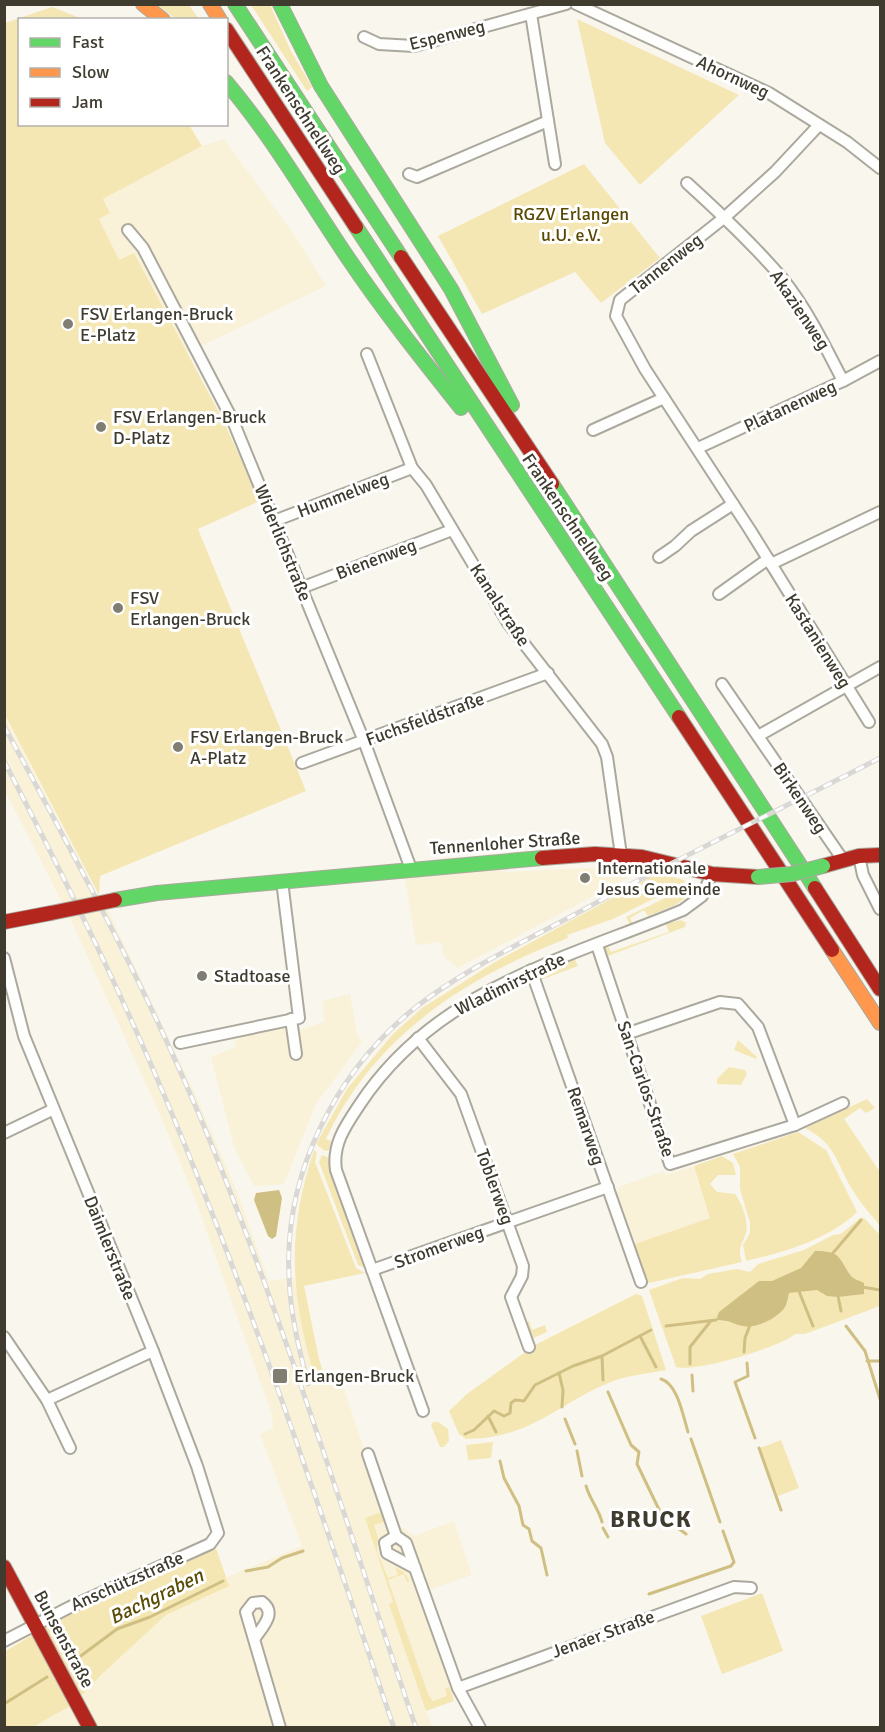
<svg xmlns="http://www.w3.org/2000/svg" width="885" height="1732" viewBox="0 0 885 1732" font-family="Signika,sans-serif">
	<style>
		.built { fill: #f9f2d8 }
		.green { fill: #f5e7b4 }
		.water { fill: #d0bf82 }
		.lines { fill: none; stroke-linecap: round; stroke-linejoin: round }
		.stream { stroke: #d0bf82; stroke-width: 3 }
		.street-casing { stroke: #aba89e; stroke-width: 14 }
		.fast-casing { stroke: #aba89e; stroke-width: 16 }
		.slow-casing { stroke: #aba89e; stroke-width: 16 }
		.jam-casing { stroke: #aba89e; stroke-width: 16 }
		.street { stroke: #fefefc; stroke-width: 10 }
		.fast { stroke: #63d668; stroke-width: 14 }
		.slow { stroke: #ff974d; stroke-width: 14 }
		.jam { stroke: #b3261e; stroke-width: 14 }
		.rail-casing { stroke: #d9d8d5; stroke-width: 5 }
		.rail { stroke: #fff; stroke-width: 3; stroke-dasharray: 9; stroke-linecap: butt }
		.fast-bridge-casing { stroke: #aba89e; stroke-width: 16; stroke-linecap: butt }
		.jam-bridge-casing { stroke: #aba89e; stroke-width: 16; stroke-linecap: butt }
		.fast-bridge { stroke: #63d668; stroke-width: 14 }
		.jam-bridge { stroke: #b3261e; stroke-width: 14 }
		.poi-dot { fill: #807d72; stroke: #fff; stroke-width: 2 }
		.labels { text-anchor: middle; stroke-width: 6; stroke-linejoin: round; paint-order: stroke }
		.street-label { font-size: 18px; fill: #3f3c2f; stroke: #fff }
		.park-label { font-size: 18px; fill: #584801; stroke: #fff }
		.poi-label { font-size: 18px; fill: #3f3c2f; stroke: #fff; text-anchor: start }
		.water-label { font-size: 20px; font-style: italic; fill: #5a4b05; stroke: #fff }
		.district-label { font-size: 24px; font-weight: bold; letter-spacing: 1.5px; fill: #3f3c2f; stroke: #fff }
	</style>
	<rect width="100%" height="100%" fill="#f9f6ed"/>
	<g class="built">
		<polygon points="224,139 293,233 326,286 187,353 134,254 119,261 99,219 110,213 103,199 202,146"/>
		<polygon points="4,715 102,904 108,910 196,1096 237,1192 269,1281 294,1277 309,1356 317,1385 340,1377 390,1528 404,1528 414,1536 454,1521 472,1575 426,1591 461,1695 425,1707 432,1727 33,1727 72,1705 103,1673 166,1615 228,1586 227,1577 302,1546 260,1434 273,1428 272,1415 194,1196 157,1108 70,918 70,912 62,902 5,791"/>
		<polygon points="624,866 629,877 458,968 444,957 441,942 416,945 405,878 492,870 510,872"/>
		<polygon points="350,994 357,1034 362,1042 316,1104 284,1184 254,1186 234,1147 211,1057 236,1047 234,1041 251,1033 280,1025 291,1033 324,1022 322,1001"/>
		<polygon points="694,1166 711,1218 632,1245 615,1199 619,1187 664,1171 665,1175"/>
	</g>
	<g class="green">
		<polygon points="157,5 189,5 199,19 176,19"/>
		<polygon points="251,5 270,5 291,51 312,87 307,91"/>
		<polygon points="52,7 83,19 20,20 20,124 189,125 202,146 103,199 110,213 99,219 119,260 134,253 222,418 260,501 198,529 306,791 100,876 99,895 5,715 5,23"/>
		<polygon points="577,19 739,95 640,185 605,143"/>
		<polygon points="584,164 660,258 601,303 575,272 482,314 438,236"/>
		<path d="M658,873L684,880L685,883L613,919L567,935L568,938C465,978 374,1036 326,1139L333,1142L331,1150L325,1151L316,1144L347,1089L392,1035L422,1008L495,962Z"/>
		<path d="M688,887H692C685,905 665,909 648,916L644,910L630,918L633,924L630,925L626,917Z"/>
		<polygon points="681,920 686,923 685,927 605,957 604,949 608,946 611,952 669,932 666,924"/>
		<polygon points="574,958 578,966 538,981 545,970"/>
		<polygon points="738,1040 757,1057 756,1059 734,1050"/>
		<polygon points="729,1067 745,1070 747,1074 741,1085 717,1084 717,1079"/>
		<path d="M867,1099L875,1108L866,1113L860,1108L844,1119L880,1172V1226C871,1214 859,1202 852,1189C835,1161 837,1145 805,1128Z"/>
		<path d="M798,1132L826,1150L857,1212C828,1240 784,1252 746,1261L743,1245L750,1233V1223L740,1189V1167L733,1154Z"/>
		<path d="M314,1150L317,1153L315,1162L356,1268L365,1273L304,1286L319,1359L326,1381L317,1385C291,1298 285,1237 314,1150Z"/>
		<polygon points="322,1155 330,1158 335,1181 368,1269 358,1265 319,1162"/>
		<path d="M722,1156L733,1163L736,1175H718L710,1184L717,1192L735,1194C742,1204 749,1221 746,1233C742,1245 737,1248 742,1262L649,1283L645,1281L632,1245L710,1218L694,1166Z"/>
		<path d="M860,1218H864L880,1235V1306L805,1334H795C781,1347 694,1373 676,1367L649,1290L683,1278L700,1279L708,1274L737,1269L750,1272L758,1264L804,1250L833,1235L841,1234Z"/>
		<path d="M636,1294L642,1296L666,1370C650,1373 632,1375 616,1380C561,1400 533,1439 466,1439L459,1434L449,1411L467,1394L535,1345Z"/>
		<polygon points="529,1321 532,1330 545,1325 547,1332 531,1339 525,1323"/>
		<polygon points="433,1422 438,1422 448,1429 449,1441 444,1447 440,1447 431,1425"/>
		<polygon points="781,1440 799,1488 778,1496 760,1448"/>
		<polygon points="493,1442 491,1458 468,1460 466,1445"/>
		<polygon points="384,1511 390,1528 387,1529 384,1522 374,1525 378,1538 377,1552 388,1578 398,1575 395,1567 404,1572 410,1581 407,1582 404,1574 388,1580 428,1694 433,1701 447,1696 445,1689 449,1687 454,1701 426,1711 389,1604 393,1602 365,1518"/>
		<polygon points="216,1548 229,1586 166,1615 103,1673 72,1705 33,1727 5,1727 4,1652 59,1619"/>
		<polygon points="762,1593 783,1651 722,1674 701,1616"/>
	</g>
	<g class="water">
		<polygon points="279,1190 282,1198 276,1236 272,1239 268,1236 254,1200 256,1193"/>
		<path d="M815,1251C842,1251 838,1258 851,1276C853,1279 861,1281 864,1283V1294L838,1297L827,1296L817,1290L789,1293C788,1297 787,1304 785,1307C778,1318 756,1329 743,1326C732,1324 731,1320 716,1320L719,1312L759,1281H772L801,1268Z"/>
	</g>
	<g class="lines">
		<g class="stream">
			<polyline points="833,1253 861,1220"/>
			<polyline points="862,1287 880,1290"/>
			<polyline points="798,1289 813,1326"/>
			<polyline points="838,1296 841,1311"/>
			<polyline points="666,1326 716,1320"/>
			<polyline points="846,1326 865,1351 880,1399"/>
			<polyline points="640,1336 656,1367"/>
			<polyline points="744,1352 745,1338 750,1325"/>
			<polyline points="602,1356 603,1380"/>
			<polyline points="867,1361 880,1361"/>
			<polyline points="747,1363 748,1376 735,1382 755,1438"/>
			<polyline points="690,1364 690,1347 710,1322"/>
			<polyline points="559,1373 563,1390 562,1407"/>
			<polyline points="692,1375 693,1391"/>
			<path d="M661,1379C678,1384 683,1416 688,1432"/>
			<polyline points="608,1392 631,1445 639,1452 637,1464 666,1524"/>
			<polyline points="488,1416 496,1432"/>
			<polyline points="565,1419 575,1444"/>
			<polyline points="465,1434 474,1430 494,1411 504,1416 510,1413 511,1403 515,1400 524,1401 535,1385 573,1366 602,1356 651,1330"/>
			<polyline points="691,1439 720,1522"/>
			<polyline points="759,1448 781,1510"/>
			<polyline points="577,1451 582,1476"/>
			<polyline points="500,1461 504,1478 519,1506 523,1525 529,1529 532,1541 541,1548 547,1575"/>
			<path d="M586,1486C590,1500 599,1509 602,1522"/>
			<polyline points="671,1524 682,1526"/>
			<polyline points="675,1526 686,1534"/>
			<polyline points="603,1528 608,1537"/>
			<polyline points="246,1571 268,1567 282,1558 303,1551"/>
			<polyline points="649,1594 731,1566 734,1562 723,1531"/>
			<polyline points="74,1661 117,1629 150,1617 223,1581"/>
			<polyline points="4,1704 47,1677"/>
		</g>
		<defs>
			<g id="street">
				<polyline points="576,4 769,93 847,142 880,168"/>
				<polyline points="531,14 555,164"/>
				<polyline points="364,37 379,44 414,46 566,4"/>
				<polyline points="819,125 775,172 725,217 620,300 616,316 645,369 750,530 869,722"/>
				<polyline points="409,174 417,177 548,121"/>
				<path d="M687,183C720,213 753,244 782,278C807,309 825,346 843,381"/>
				<polyline points="128,230 143,248 233,421 364,741 411,869"/>
				<polyline points="367,354 412,468 426,485 508,623 602,744 607,757 621,855"/>
				<polyline points="593,430 664,398"/>
				<polyline points="698,448 843,381 880,361"/>
				<polyline points="274,521 412,468"/>
				<polyline points="659,557 675,546 691,531 733,504"/>
				<polyline points="771,564 880,512"/>
				<polyline points="301,588 452,530"/>
				<polyline points="719,594 768,559"/>
				<polyline points="722,684 843,860"/>
				<polyline points="758,736 880,667"/>
				<polyline points="302,763 548,673"/>
				<polyline points="859,856 863,875 880,909"/>
				<polyline points="597,945 670,1164 795,1125 843,1103"/>
				<polyline points="4,958 24,1036 153,1351 197,1466 218,1533 210,1544 70,1607 4,1641"/>
				<polyline points="531,970 641,1282"/>
				<polyline points="291,1019 296,1054"/>
				<polyline points="626,1034 720,1002 738,1004 758,1027 795,1125"/>
				<polyline points="418,1038 461,1094 523,1266 522,1276 511,1297 529,1347"/>
				<polyline points="180,1043 299,1018 282,881"/>
				<polyline points="4,1133 52,1110"/>
				<polyline points="372,1270 608,1187"/>
				<polyline points="4,1337 47,1400 70,1448"/>
				<polyline points="47,1400 153,1351"/>
				<path d="M423,1411L336,1170C332,1144 346,1125 360,1104C436,989 563,960 683,910L702,896L712,874"/>
				<polyline points="368,1454 396,1536 406,1543 458,1688 480,1728"/>
				<polyline points="396,1536 385,1543 387,1553 415,1568"/>
				<path d="M255,1638C263,1626 277,1613 262,1602L253,1603L246,1612L280,1728"/>
				<polyline points="458,1688 734,1587 751,1588"/>
			</g>
			<g id="fast">
				<polyline points="235,4 401,257"/>
				<polyline points="280,4 321,86 451,289 512,405"/>
				<path d="M226,82C272,136 308,199 348,258C383,310 422,359 461,408"/>
				<polyline points="356,227 679,717"/>
				<polyline points="552,484 815,888"/>
				<polyline points="115,900 157,893 542,858"/>
			</g>
			<g id="slow">
				<polyline points="143,4 163,20"/>
				<polyline points="210,4 220,20"/>
				<polyline points="832,950 880,1023"/>
			</g>
			<g id="jam">
				<polyline points="226,29 356,227"/>
				<polyline points="401,257 552,484"/>
				<polyline points="679,717 832,950"/>
				<polyline points="542,858 595,854 642,857 712,874 758,877"/>
				<polyline points="823,866 859,856 880,855"/>
				<polyline points="815,888 880,989"/>
				<polyline points="4,922 51,913"/>
				<polyline points="4,1567 90,1728"/>
			</g>
		</defs>
		<use href="#street" class="street-casing"/>
		<use href="#fast" class="fast-casing"/>
		<use href="#slow" class="slow-casing"/>
		<use href="#jam" class="jam-casing"/>
		<use href="#street" class="street"/>
		<use href="#fast" class="fast"/>
		<use href="#slow" class="slow"/>
		<use href="#jam" class="jam"/>
		<defs>
			<g id="rail">
				<path d="M4,726C77,861 152,998 210,1141C288,1333 349,1532 416,1728"/>
				<path d="M4,761C62,873 118,985 167,1102C253,1306 323,1518 394,1728"/>
				<path d="M308,1384C299,1349 290,1313 289,1276C284,1173 336,1071 416,1007C464,970 519,944 572,916C673,860 778,811 880,758"/>
			</g>
		</defs>
		<use href="#rail" class="rail-casing"/>
		<use href="#rail" class="rail"/>
		<defs>
			<polyline id="fast-bridge" points="758,877 792,874 823,866"/>
			<polyline id="jam-bridge" points="51,913 115,900"/>
		</defs>
		<use href="#fast-bridge" class="fast-bridge-casing"/>
		<use href="#jam-bridge" class="jam-bridge-casing"/>
		<use href="#fast-bridge" class="fast-bridge"/>
		<use href="#jam-bridge" class="jam-bridge"/>
	</g>
	<g class="poi-dot">
		<circle cx="68" cy="324" r="6"/>
		<circle cx="101" cy="427" r="6"/>
		<circle cx="118" cy="608" r="6"/>
		<circle cx="178" cy="747" r="6"/>
		<circle cx="585" cy="878" r="6"/>
		<circle cx="202" cy="976" r="6"/>
		<rect x="272" y="1368" width="16" height="16" rx="3"/>
	</g>
	<g class="labels">
		<g class="street-label">
			<text transform="translate(447 35) rotate(-14)" y="6">Espenweg</text>
			<text transform="translate(733 77) rotate(25)" y="6">Ahornweg</text>
			<text transform="translate(301 110) rotate(57)" y="6">Frankenschnellweg</text>
			<text transform="translate(666 264) rotate(-38)" y="6">Tannenweg</text>
			<text transform="translate(800 310) rotate(56)" y="6">Akazienweg</text>
			<text transform="translate(790 406) rotate(-25)" y="6">Platanenweg</text>
			<text transform="translate(343 495) rotate(-21)" y="6">Hummelweg</text>
			<text transform="translate(568 517) rotate(56)" y="6">Frankenschnellweg</text>
			<text transform="translate(283 543) rotate(68)" y="6">Widerlichstraße</text>
			<text transform="translate(376 559) rotate(-21)" y="6">Bienenweg</text>
			<text transform="translate(500 605) rotate(57)" y="6">Kanalstraße</text>
			<text transform="translate(818 641) rotate(58)" y="6">Kastanienweg</text>
			<text transform="translate(425 719) rotate(-20)" y="6">Fuchsfeldstraße</text>
			<text transform="translate(800 798) rotate(56)" y="6">Birkenweg</text>
			<text transform="translate(505 843) rotate(-4)" y="6">Tennenloher Straße</text>
			<text transform="translate(510 984) rotate(-26)" y="6">Wladimirstraße</text>
			<text transform="translate(646 1089) rotate(71)" y="6">San-Carlos-Straße</text>
			<text transform="translate(586 1126) rotate(71)" y="6">Remarweg</text>
			<text transform="translate(495 1187) rotate(70)" y="6">Toblerweg</text>
			<text transform="translate(439 1247) rotate(-20)" y="6">Stromerweg</text>
			<text transform="translate(110 1248) rotate(68)" y="6">Daimlerstraße</text>
			<text transform="translate(127 1581) rotate(-24)" y="6">Anschützstraße</text>
			<text transform="translate(603 1634) rotate(-20)" y="6">Jenaer Straße</text>
			<text transform="translate(64 1639) rotate(62)" y="6">Bunsenstraße</text>
		</g>
		<g class="park-label">
			<text x="571" y="220">RGZV Erlangen<tspan x="571" dy="21">u.U. e.V.</tspan></text>
		</g>
		<g class="poi-label">
			<text x="80" y="320">FSV Erlangen-Bruck<tspan x="80" dy="21">E-Platz</tspan></text>
			<text x="113" y="423">FSV Erlangen-Bruck<tspan x="113" dy="21">D-Platz</tspan></text>
			<text x="130" y="604">FSV<tspan x="130" dy="21">Erlangen-Bruck</tspan></text>
			<text x="190" y="743">FSV Erlangen-Bruck<tspan x="190" dy="21">A-Platz</tspan></text>
			<text x="597" y="874">Internationale<tspan x="597" dy="21">Jesus Gemeinde</tspan></text>
			<text x="214" y="982">Stadtoase</text>
			<text x="294" y="1382">Erlangen-Bruck</text>
		</g>
		<g class="water-label">
			<text transform="translate(156 1596) rotate(-26)" y="7">Bachgraben</text>
		</g>
		<g class="district-label">
			<text x="651" y="1527">BRUCK</text>
		</g>
	</g>
	<rect width="885" height="1732" fill="none" stroke="#3f3c2f" stroke-width="12"/>
	<rect x="18" y="18" width="210" height="108" fill="#ffffff" stroke="#b2b1ac" stroke-width="1.5"/>
	<rect x="30" y="38" width="30" height="9" fill="#63d668" stroke="#b2b1ac" stroke-width="1.5"/>
	<text x="72" y="48" font-size="18" fill="#3f3c2f">Fast</text>
	<rect x="30" y="68" width="30" height="9" fill="#ff974d" stroke="#b2b1ac" stroke-width="1.5"/>
	<text x="72" y="78" font-size="18" fill="#3f3c2f">Slow</text>
	<rect x="30" y="98" width="30" height="9" fill="#b3261e" stroke="#b2b1ac" stroke-width="1.5"/>
	<text x="72" y="108" font-size="18" fill="#3f3c2f">Jam</text>
</svg>
